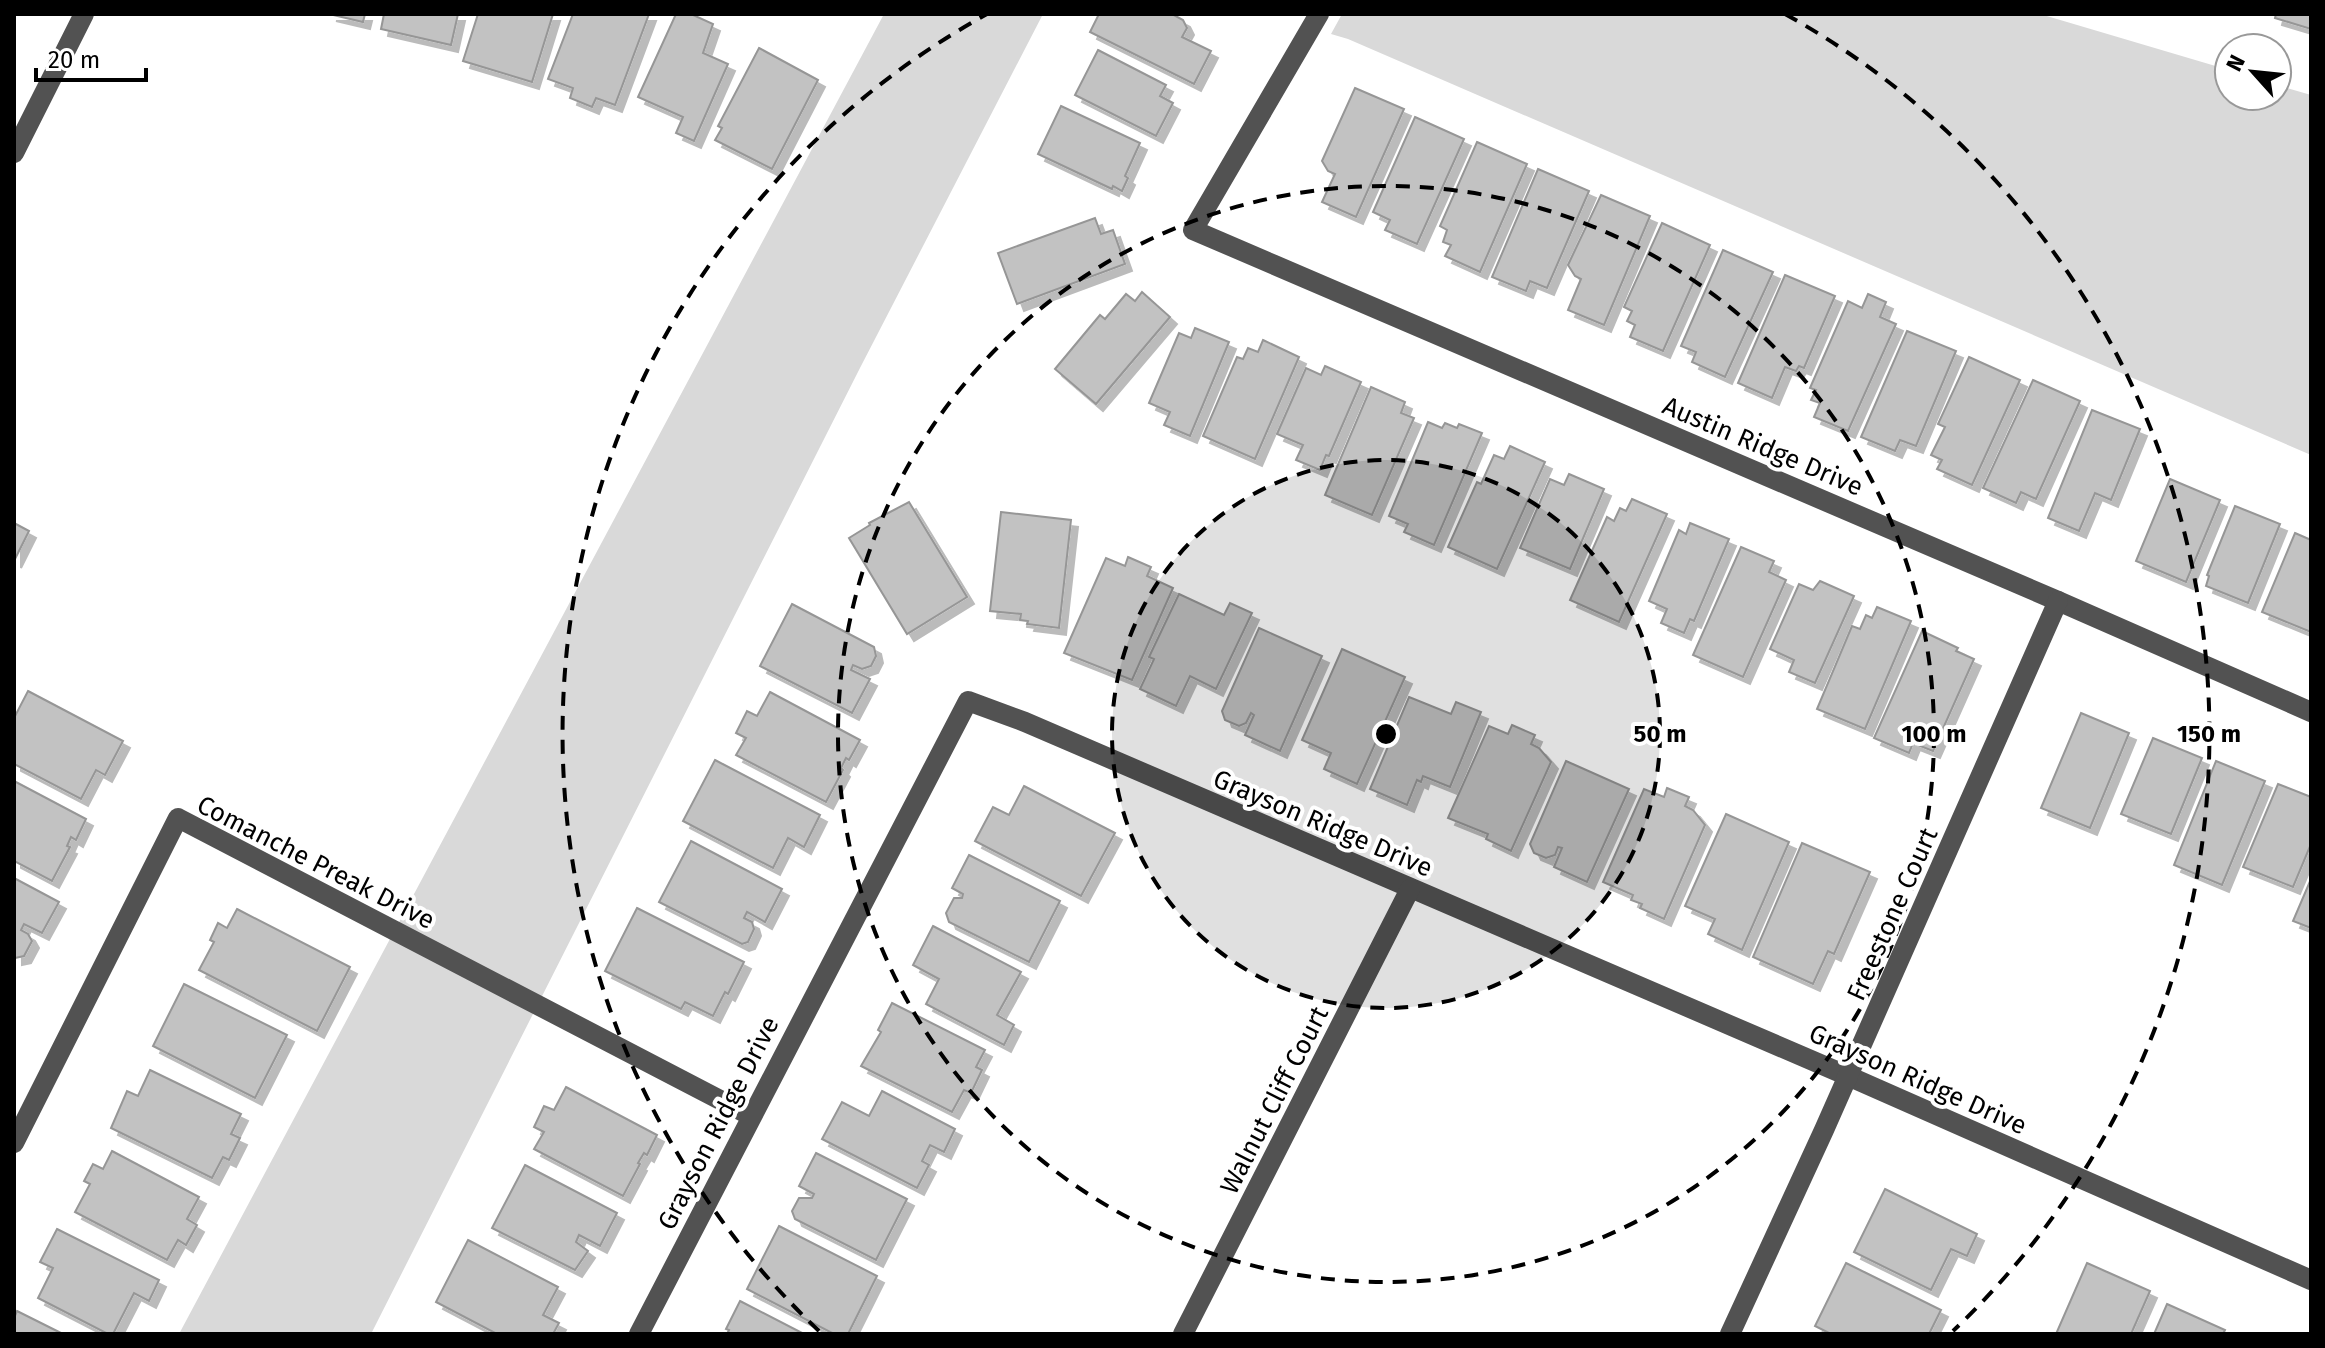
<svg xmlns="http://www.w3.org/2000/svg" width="2325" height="1348" viewBox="0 0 2325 1348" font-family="'Fira Sans',sans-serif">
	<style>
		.green { fill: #d9d9d9 }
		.building { fill: #c2c2c2; stroke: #969696; stroke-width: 2; filter: url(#shadow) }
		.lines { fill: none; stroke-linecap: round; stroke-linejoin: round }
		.minor { stroke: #525252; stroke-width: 20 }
		.ring { fill: none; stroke: #000; stroke-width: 4; stroke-dasharray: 14 10 }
		.labels { text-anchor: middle; stroke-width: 8; stroke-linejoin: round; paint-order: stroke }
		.street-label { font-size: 26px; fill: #000; stroke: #fff }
		.centre { fill: #000; stroke: #fff; stroke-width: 4 }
		.ring-label { font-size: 24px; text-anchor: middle; font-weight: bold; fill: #000; stroke: #fff; stroke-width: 8; stroke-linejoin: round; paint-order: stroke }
	</style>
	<defs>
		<filter id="shadow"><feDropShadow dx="7" dy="7" stdDeviation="0" flood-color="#0004"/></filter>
	</defs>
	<rect width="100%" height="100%" fill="#fff"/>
	<g class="green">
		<polygon points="884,14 1043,14 861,366 371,1334 179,1334"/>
		<polygon points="1342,14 2040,14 2229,70 2229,96 2277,96 2277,85 2311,95 2311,455 1348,39 1331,34"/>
	</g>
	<g class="building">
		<polygon points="329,14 365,14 363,22"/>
		<polygon points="384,14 458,14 451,45 381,29"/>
		<polygon points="478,14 553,14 532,82 463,61"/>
		<polygon points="573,14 649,14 615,105 596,98 592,107 570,98 573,88 548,79"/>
		<polygon points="676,14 691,14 713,24 703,53 728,64 694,141 676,133 683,117 638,97"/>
		<polygon points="1099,14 1172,14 1183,20 1187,28 1182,37 1211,51 1194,84 1090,32"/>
		<polygon points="2276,14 2311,14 2311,29 2275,18"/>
		<polygon points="759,48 818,80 772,169 715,140 722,128 718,126"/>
		<polygon points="1098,50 1166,85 1160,96 1173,103 1156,136 1075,95"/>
		<polygon points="1355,88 1404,109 1356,217 1322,202 1335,174 1328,171 1322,161"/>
		<polygon points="1061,106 1140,143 1125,176 1128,178 1122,191 1113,186 1112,189 1038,154"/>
		<polygon points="1415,117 1464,139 1417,244 1385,230 1390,220 1373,212"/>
		<polygon points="1477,142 1527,164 1480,272 1445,256 1451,245 1443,242 1447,230 1440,226"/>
		<polygon points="1538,169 1589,191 1547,288 1530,281 1526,291 1492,277"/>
		<polygon points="1601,195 1650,216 1604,325 1568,310 1581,279 1575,276 1568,265"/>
		<polygon points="1095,218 1101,234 1113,230 1125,264 1017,304 998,253"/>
		<polygon points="1662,223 1710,245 1663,351 1630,337 1635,325 1627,321 1632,311 1624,307"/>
		<polygon points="1723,250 1773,272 1725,377 1692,362 1696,352 1681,346"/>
		<polygon points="1785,275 1835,296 1804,368 1799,366 1796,371 1785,367 1772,398 1738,383"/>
		<polygon points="1142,292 1170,317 1096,404 1055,369 1100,315 1105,319 1126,294 1135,301"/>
		<polygon points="1868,294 1886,302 1880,317 1896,324 1848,431 1814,417 1820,403 1811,400 1816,390 1810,388 1848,301 1862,308"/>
		<polygon points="1195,328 1229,342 1190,436 1164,425 1170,412 1149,403 1179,333 1191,338"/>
		<polygon points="1907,331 1956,351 1916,446 1900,440 1895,451 1861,437"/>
		<polygon points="1263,340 1299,357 1255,459 1203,436 1237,357 1243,359 1248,348 1258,352"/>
		<polygon points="1969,357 2020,380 1972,485 1937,469 1942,460 1931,455 1945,427 1938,424"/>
		<polygon points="1325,366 1361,382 1329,456 1326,455 1320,470 1296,460 1303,445 1277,434 1306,368 1321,375"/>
		<polygon points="2033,380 2080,401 2036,499 2021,492 2016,503 1983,488"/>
		<polygon points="1371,387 1405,402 1401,413 1414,418 1372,515 1325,495"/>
		<polygon points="2092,410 2140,429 2111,500 2095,493 2079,531 2048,518"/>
		<polygon points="1428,422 1442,428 1445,423 1457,428 1459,424 1482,433 1434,545 1404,532 1408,524 1389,516"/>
		<polygon points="1510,446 1545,462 1497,569 1448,547 1477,482 1481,484 1494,455 1504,459"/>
		<polygon points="1569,474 1604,489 1570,569 1520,548 1550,479 1564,485"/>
		<polygon points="2170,479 2220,500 2186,582 2136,561"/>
		<polygon points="1632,499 1667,514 1619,622 1570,600 1607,517 1614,521 1620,508 1626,511"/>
		<polygon points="909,502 967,597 907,634 849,538 870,525 869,523"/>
		<polygon points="2235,506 2280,524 2248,603 2206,586 2209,576 2207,575"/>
		<polygon points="1001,512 1071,520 1059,628 1027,624 1028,621 1020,620 1021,614 990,611"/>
		<polygon points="14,523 29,531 14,561"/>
		<polygon points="1690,523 1729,539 1694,621 1690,619 1684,633 1661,623 1667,609 1649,601 1679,530 1686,534"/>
		<polygon points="2295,533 2311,540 2311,632 2262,612"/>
		<polygon points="1741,547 1774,561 1769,572 1786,580 1743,677 1693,655"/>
		<polygon points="1128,557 1151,567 1147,576 1173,588 1132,680 1064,653 1106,558 1125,566"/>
		<polygon points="1820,581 1854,596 1815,683 1789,672 1794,660 1770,649 1799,584 1813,590"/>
		<polygon points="1179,594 1224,615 1230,603 1252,613 1216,689 1190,676 1176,706 1140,689 1154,659 1149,657"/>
		<polygon points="792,604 874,647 876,656 871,666 862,669 853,665 851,670 870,679 852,713 760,666"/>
		<polygon points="1877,607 1911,621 1865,729 1817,709 1852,626 1860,629 1866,615 1872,618"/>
		<polygon points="1259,628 1322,656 1280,751 1245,735 1254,715 1251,713 1246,723 1239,726 1225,720 1222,711"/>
		<polygon points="1922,631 1958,648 1956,651 1974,659 1933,751 1913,743 1909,753 1874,738"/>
		<polygon points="1342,649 1405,677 1357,784 1324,769 1331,753 1302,740"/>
		<polygon points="28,691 123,741 105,775 96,770 81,799 14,764 14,718"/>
		<polygon points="770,692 860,740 849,760 846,758 841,768 843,770 826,802 736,755 746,738 736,733 747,711 757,716"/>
		<polygon points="1409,697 1451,714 1456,702 1481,712 1450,787 1423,776 1421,782 1417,780 1407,805 1370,789"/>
		<polygon points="2081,713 2129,733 2090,828 2041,808"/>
		<polygon points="1512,725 1535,735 1531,744 1539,748 1551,762 1511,851 1486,839 1488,834 1448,818 1489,726 1508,734"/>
		<polygon points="2153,738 2202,758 2171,834 2121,814"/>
		<polygon points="715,760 820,815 804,847 788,838 773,868 683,821"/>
		<polygon points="1566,761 1629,789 1587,882 1554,867 1562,848 1558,847 1555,855 1546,858 1534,853 1530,844"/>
		<polygon points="2216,761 2265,781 2222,885 2174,865"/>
		<polygon points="14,781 86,819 76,840 71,837 67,846 70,847 52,881 14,861"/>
		<polygon points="2278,784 2311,797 2311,844 2293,887 2243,867"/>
		<polygon points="1024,786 1115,833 1081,896 975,841 993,807 1009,815"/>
		<polygon points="1667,788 1689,797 1685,806 1693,810 1705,825 1664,919 1640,908 1642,904 1631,900 1633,895 1603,882 1644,789 1664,797"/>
		<polygon points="1726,814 1789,842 1742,950 1708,934 1715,919 1685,906"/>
		<polygon points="691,841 782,889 765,922 747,912 744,918 752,922 754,929 748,942 742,944 659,902"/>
		<polygon points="1802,843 1870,872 1834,954 1828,951 1813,984 1753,957"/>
		<polygon points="969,855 1060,901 1029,962 949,922 946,913 954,898 962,898 963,894 952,888"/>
		<polygon points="14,878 59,902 42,933 24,924 21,930 28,934 32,941 24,956 15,958"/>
		<polygon points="2311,879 2311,928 2293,921"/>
		<polygon points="637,908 744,962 728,994 725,992 713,1016 685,1002 681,1009 605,971"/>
		<polygon points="237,909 350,967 317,1031 199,970 214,942 210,940 218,923 227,928"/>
		<polygon points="933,926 1021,972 997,1015 1014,1025 1004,1045 926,1004 939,979 913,965"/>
		<polygon points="184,984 287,1035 255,1098 153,1046"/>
		<polygon points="892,1003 985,1050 976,1067 982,1070 971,1093 964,1090 952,1112 861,1066 881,1032 878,1030"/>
		<polygon points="150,1070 241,1114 231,1134 240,1138 229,1160 223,1157 212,1178 111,1128 127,1091 138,1096"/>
		<polygon points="566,1087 657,1135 647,1155 644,1153 638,1163 640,1164 623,1196 534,1149 544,1132 534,1127 544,1106 554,1110"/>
		<polygon points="882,1091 955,1129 944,1152 930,1145 922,1161 929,1165 917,1188 822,1139 842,1102 869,1116"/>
		<polygon points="112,1151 199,1197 187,1219 197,1225 186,1245 178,1240 167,1260 75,1212 90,1184 84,1181 93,1164 103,1169"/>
		<polygon points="816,1153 907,1199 876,1260 795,1219 792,1211 799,1198 812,1198 814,1194 799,1186"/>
		<polygon points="525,1165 617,1213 600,1246 579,1235 576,1242 588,1251 575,1270 492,1228"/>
		<polygon points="1885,1189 1977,1234 1967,1256 1951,1249 1931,1290 1854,1252"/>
		<polygon points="779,1226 877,1276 848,1334 834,1334 747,1289"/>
		<polygon points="57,1229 159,1280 149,1301 134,1293 113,1334 108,1334 38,1298 53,1268 40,1262"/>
		<polygon points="468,1240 558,1287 543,1315 559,1323 553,1334 497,1334 436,1302"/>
		<polygon points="1846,1263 1941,1310 1929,1334 1831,1334 1815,1326"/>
		<polygon points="2087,1263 2150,1291 2131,1334 2056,1334"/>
		<polygon points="740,1301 804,1334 727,1334 729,1330 726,1329"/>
		<polygon points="2167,1304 2225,1330 2223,1334 2154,1334"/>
		<polygon points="17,1311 63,1334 14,1334 14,1318"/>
	</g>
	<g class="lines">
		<g class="minor">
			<polyline points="1319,14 1193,230 2058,601 2311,712"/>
			<polyline points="14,153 84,14"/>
			<polyline points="14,1143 178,818 751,1116"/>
			<polyline points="639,1334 968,701 1025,722 1848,1076 2311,1280"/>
			<polyline points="1183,1334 1410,889"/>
			<polyline points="1730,1334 1824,1130 2058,601"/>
		</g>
	</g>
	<circle cx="1386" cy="734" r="274" fill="#000" fill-opacity=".12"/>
	<g class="ring">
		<circle cx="1386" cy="734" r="274"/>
		<circle cx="1386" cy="734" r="548"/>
		<path d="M819 1331A823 823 0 0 1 987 14M1785 14A823 823 0 0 1 1953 1331"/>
	</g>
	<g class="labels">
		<g class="street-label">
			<text transform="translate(1763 446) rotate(23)" y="9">Austin Ridge Drive</text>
			<text transform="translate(1323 823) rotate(23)" y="9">Grayson Ridge Drive</text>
			<text transform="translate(316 862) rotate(27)" y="9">Comanche Preak Drive</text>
			<text transform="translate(1892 914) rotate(-66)" y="9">Freestone Court</text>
			<text transform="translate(1918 1079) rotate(24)" y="9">Grayson Ridge Drive</text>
			<text transform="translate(1274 1100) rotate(-63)" y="9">Walnut Cliff Court</text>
			<text transform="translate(718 1123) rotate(-63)" y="9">Grayson Ridge Drive</text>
		</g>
	</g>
	<circle cx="1386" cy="734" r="12" class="centre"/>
	<g class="ring-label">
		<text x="1660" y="742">50 m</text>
		<text x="1934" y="742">100 m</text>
		<text x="2209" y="742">150 m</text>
	</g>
	<rect width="2325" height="1348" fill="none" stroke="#000000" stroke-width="32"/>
	<g transform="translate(2253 72) rotate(297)"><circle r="38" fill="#ffffff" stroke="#999999" stroke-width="2"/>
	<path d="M0-6L14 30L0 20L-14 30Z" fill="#000000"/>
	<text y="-12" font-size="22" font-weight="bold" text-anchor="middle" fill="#000000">N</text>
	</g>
	<path d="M36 68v12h110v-12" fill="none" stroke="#000000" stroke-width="4"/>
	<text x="48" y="68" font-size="24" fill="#000000" stroke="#ffffff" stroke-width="6" paint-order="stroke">20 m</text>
</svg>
